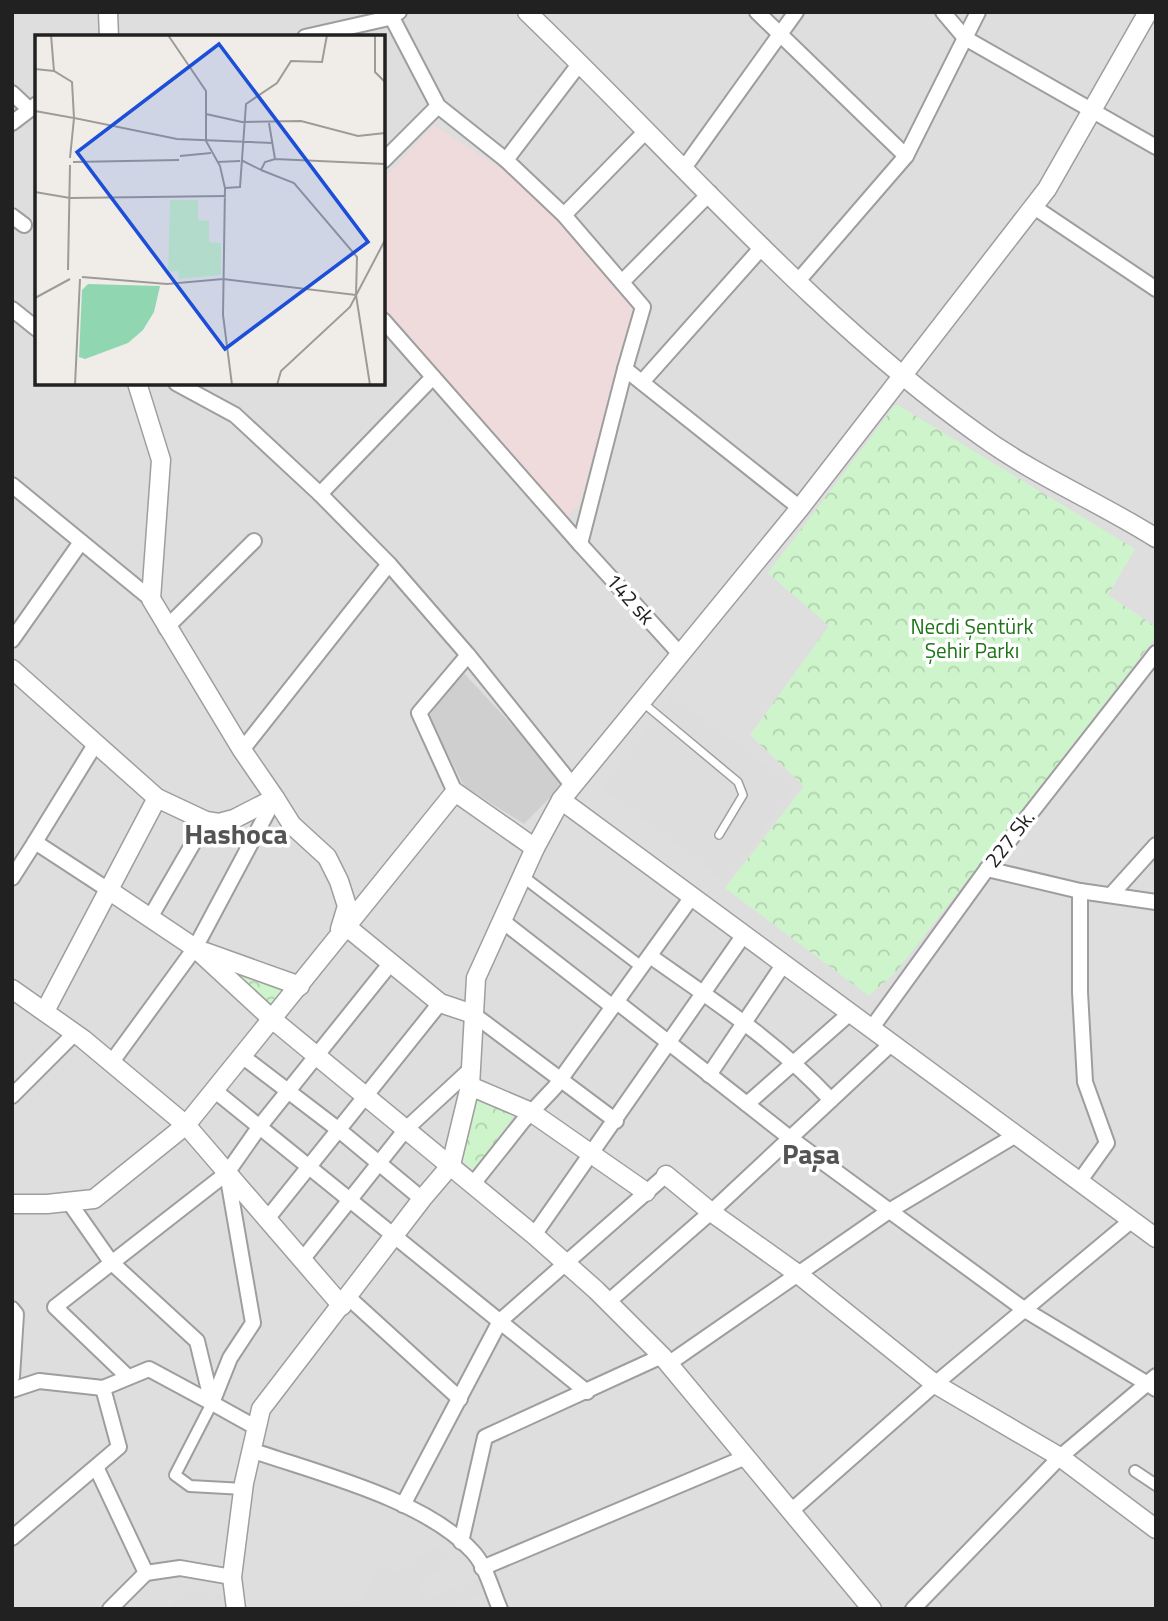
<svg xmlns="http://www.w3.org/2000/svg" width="1168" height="1621" viewBox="0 0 1168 1621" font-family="'Titillium Web',sans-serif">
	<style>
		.residential { fill: #dfdede; fill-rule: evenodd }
		.commercial { fill: #efdadc }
		.religious { fill: #cfcfcf }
		.park { fill: url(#park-crowns) }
		.parking { fill: #ddd }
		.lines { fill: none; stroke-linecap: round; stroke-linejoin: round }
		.service-casing { stroke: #9e9e9e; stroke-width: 10 }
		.pedestrian-casing { stroke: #9e9e9e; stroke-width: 14 }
		.minor-casing { stroke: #9e9e9e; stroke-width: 18 }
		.tertiary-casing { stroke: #9e9e9e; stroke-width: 21 }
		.service { stroke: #fff; stroke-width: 7 }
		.pedestrian { stroke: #fff; stroke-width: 10 }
		.minor { stroke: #fff; stroke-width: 14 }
		.tertiary { stroke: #fff; stroke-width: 18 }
		.labels { text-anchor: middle; stroke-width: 7; stroke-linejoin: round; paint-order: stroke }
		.street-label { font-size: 21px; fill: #212121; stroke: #fff }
		.park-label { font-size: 21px; fill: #1d7518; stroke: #fff }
		.district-label { font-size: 28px; font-weight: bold; fill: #545454; stroke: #fff }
		.inset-road { fill: none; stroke: #9d9b99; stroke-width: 2 }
		.view { fill: #1d4ed8; fill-opacity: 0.15; stroke: #1d4ed8; stroke-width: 3.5 }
		.inset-edge { fill: none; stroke: #212121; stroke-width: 3.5 }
	</style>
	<defs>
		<pattern id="park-crowns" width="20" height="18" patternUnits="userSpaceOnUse" patternTransform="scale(1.75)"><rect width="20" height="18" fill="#cef4cb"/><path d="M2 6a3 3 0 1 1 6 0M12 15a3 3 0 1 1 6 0" fill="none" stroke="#b1d1ae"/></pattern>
	</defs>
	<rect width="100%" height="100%" fill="#f0ede9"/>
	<path class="residential" d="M12,12H1156V1609H12ZM37,37H383V383H37Z"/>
	<polygon class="commercial" points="434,125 546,198 633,307 580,504 567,517 383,307 383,180"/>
	<polygon class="religious" points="460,669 565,782 524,824 464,786 429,717"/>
	<g class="park">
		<polygon points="896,404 1135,549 1108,595 1156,627 1156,637 896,972 869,996 725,888 804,786 750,735 829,626 768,573"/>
		<polygon points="220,960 289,985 271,1009"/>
		<polygon points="475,1093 517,1112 474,1170 460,1159"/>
	</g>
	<g class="parking">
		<polygon points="672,695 795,787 725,881 602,788"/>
		<polygon points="435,1546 451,1556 417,1588 427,1601 480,1577 487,1591 459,1606 459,1609 340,1609 361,1600 382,1563 396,1574"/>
		<polygon points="183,1591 223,1595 225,1609 169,1609"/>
	</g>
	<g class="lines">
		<defs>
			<polyline id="service" points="642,702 738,782 743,795 719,835"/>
			<g id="pedestrian">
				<polyline points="522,876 635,962"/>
				<polyline points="212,1403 175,1475 190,1486 244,1489"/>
				<polyline points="1135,1471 1156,1485"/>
			</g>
			<g id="minor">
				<polyline points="389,12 438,106 506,160 564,215 643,307 625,369"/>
				<polyline points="757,12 906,156"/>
				<polyline points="943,12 965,38 1156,147"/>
				<polyline points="305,37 389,18 399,12"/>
				<polyline points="12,93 28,108"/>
				<polyline points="12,123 37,104"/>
				<polyline points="506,160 580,63"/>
				<polyline points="383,161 438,106"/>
				<polyline points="684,168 796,12"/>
				<polyline points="1034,207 1156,289"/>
				<polyline points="564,215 646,131"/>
				<polyline points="12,216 24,225"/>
				<polyline points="798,281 906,156 978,12"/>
				<polyline points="622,282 710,193"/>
				<polyline points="12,309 37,329"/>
				<polyline points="383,320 580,544 625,369 800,508"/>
				<polyline points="642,382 763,246"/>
				<polyline points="176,383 235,415 320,494 389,564 468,655 573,786"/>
				<polyline points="12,485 151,599"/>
				<polyline points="320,494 433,377"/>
				<polyline points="580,544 680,654"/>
				<polyline points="166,628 254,541"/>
				<polyline points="12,640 81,542"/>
				<polyline points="242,750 389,564"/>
				<polyline points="455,792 419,713 468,655"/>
				<polyline points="35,842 96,743"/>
				<polyline points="987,869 1080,891 1156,902"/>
				<polyline points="12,878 35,842 110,891"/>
				<polyline points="1111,895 1156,845"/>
				<polyline points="151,916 206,821"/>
				<polyline points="501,920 613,1007"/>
				<path d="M650,956C714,1001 777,1042 831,1100"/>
				<polyline points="617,1002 790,1138 1025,1310 1156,1389"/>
				<polyline points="473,1014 616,1121"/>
				<polyline points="871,1029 987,869 1156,653"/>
				<polyline points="242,1056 339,1130 422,1199"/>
				<polyline points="111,1063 195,948 275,798"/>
				<polyline points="709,1075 783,965"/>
				<polyline points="214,1090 587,1392"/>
				<polyline points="12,1096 75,1033"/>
				<polyline points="747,1104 849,1014"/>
				<polyline points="1079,1182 1107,1143 1085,1082 1080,992 1080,891"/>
				<polyline points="473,1184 523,1121 555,1087 691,898"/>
				<polyline points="69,1202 111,1262 197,1341 212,1403 255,1427"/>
				<polyline points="267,1219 440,1003"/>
				<polyline points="534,1235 743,936"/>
				<polyline points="302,1260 406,1129 472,1068"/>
				<polyline points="349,1298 460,1399"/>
				<polyline points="608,1302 711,1212 891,1044"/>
				<polyline points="12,1309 16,1314 12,1377"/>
				<polyline points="668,1364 889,1211 1016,1135"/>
				<polyline points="128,1377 55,1307 227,1173 260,1126 390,964"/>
				<polyline points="12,1390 39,1381 103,1388"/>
				<path d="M251,1450C317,1473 424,1499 472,1551C486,1565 492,1591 500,1609"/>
				<polyline points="97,1469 146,1573"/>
				<polyline points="403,1505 500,1321 666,1175"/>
				<polyline points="791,1511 935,1384 1132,1220"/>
				<polyline points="12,1538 119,1447 103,1388 149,1369 212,1403 230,1358 253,1323 227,1173"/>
				<polyline points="461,1542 485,1437 662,1356"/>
				<polyline points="482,1568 746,1457"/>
				<polyline points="110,1609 146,1573 180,1568 232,1577"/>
				<polyline points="913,1609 1060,1457 1156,1376"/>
			</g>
			<g id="tertiary">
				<polyline points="108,12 109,37"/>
				<path d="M527,12C674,153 815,318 981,436C1036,476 1099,502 1156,538"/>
				<polyline points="137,383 161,460 151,599 242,750 275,798"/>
				<polyline points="12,669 157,798 206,821 219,823 234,819 275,798 292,825 327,857 339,881 347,906 340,929"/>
				<polyline points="561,800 1156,1238"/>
				<polyline points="110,891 195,948 272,1019 534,1235 596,1290 662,1356 872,1609"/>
				<polyline points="347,927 440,1003 473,1014"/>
				<polyline points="205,952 300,986"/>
				<polyline points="12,989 83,1039 186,1125 342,1306"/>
				<polyline points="45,1011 157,798"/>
				<polyline points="470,1086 531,1112 646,1192"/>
				<polyline points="666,1175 711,1212 798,1274 935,1384 1060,1457 1156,1529"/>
				<polyline points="12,1204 47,1204 94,1199 186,1125 455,792 535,848"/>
				<polyline points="236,1609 232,1577 244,1483 261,1409 422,1199 451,1165 470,1086 476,978 535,848 561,800 800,508 1047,189 1148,12"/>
			</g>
		</defs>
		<use href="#service" class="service-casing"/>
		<use href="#pedestrian" class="pedestrian-casing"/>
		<use href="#minor" class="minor-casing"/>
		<use href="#tertiary" class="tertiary-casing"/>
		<use href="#service" class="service"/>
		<use href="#pedestrian" class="pedestrian"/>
		<use href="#minor" class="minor"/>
		<use href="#tertiary" class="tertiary"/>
	</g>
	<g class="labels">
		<g class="street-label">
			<text transform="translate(630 599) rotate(48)" y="7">142 sk</text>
			<text transform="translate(1010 839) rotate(-52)" y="7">227 Sk.</text>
		</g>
		<g class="park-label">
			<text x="972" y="634">Necdi Şentürk<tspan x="972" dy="24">Şehir Parkı</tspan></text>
		</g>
		<g class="district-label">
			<text x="236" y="844">Hashoca</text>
			<text x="811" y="1164">Paşa</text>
		</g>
	</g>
	<g transform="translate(35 35)">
		<rect width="350" height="350" fill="#f0ede9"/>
		<path d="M135,165H163V185L174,186V207L186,208V240L144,244L143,236L133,237Z" fill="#cef4cb"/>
		<path d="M53,249L125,251L119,277L108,295L93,308L50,324L44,322L47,255Z" fill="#90d6b1"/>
		<path class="inset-road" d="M16,0L19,36M133,0L171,56V106L185,131L190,153L188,280L197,350M340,0V37L350,47M0,34L19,36L37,47L39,83L142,104L238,108M0,76L39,83L35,123M171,79L207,87L266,86L323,101L350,98M234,88L240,124M145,121L176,118M206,125L226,135L230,127L240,124L350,129M38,127L144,125M182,127L205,126M226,135L259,148L322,222L321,260L335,350M190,153L205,152L211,69L242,48L256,26L287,27L292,0M0,157L35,163L191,161M33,235L35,130M47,242L132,249L188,244L321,260M0,263L35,244M40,350L45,244M242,350L246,336L315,272L350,205"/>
		<path class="view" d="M184,9L333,207L190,314L42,117Z"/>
		<rect width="350" height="350" class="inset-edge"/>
	</g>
	<rect width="1168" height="1621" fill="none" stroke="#212121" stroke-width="28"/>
</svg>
